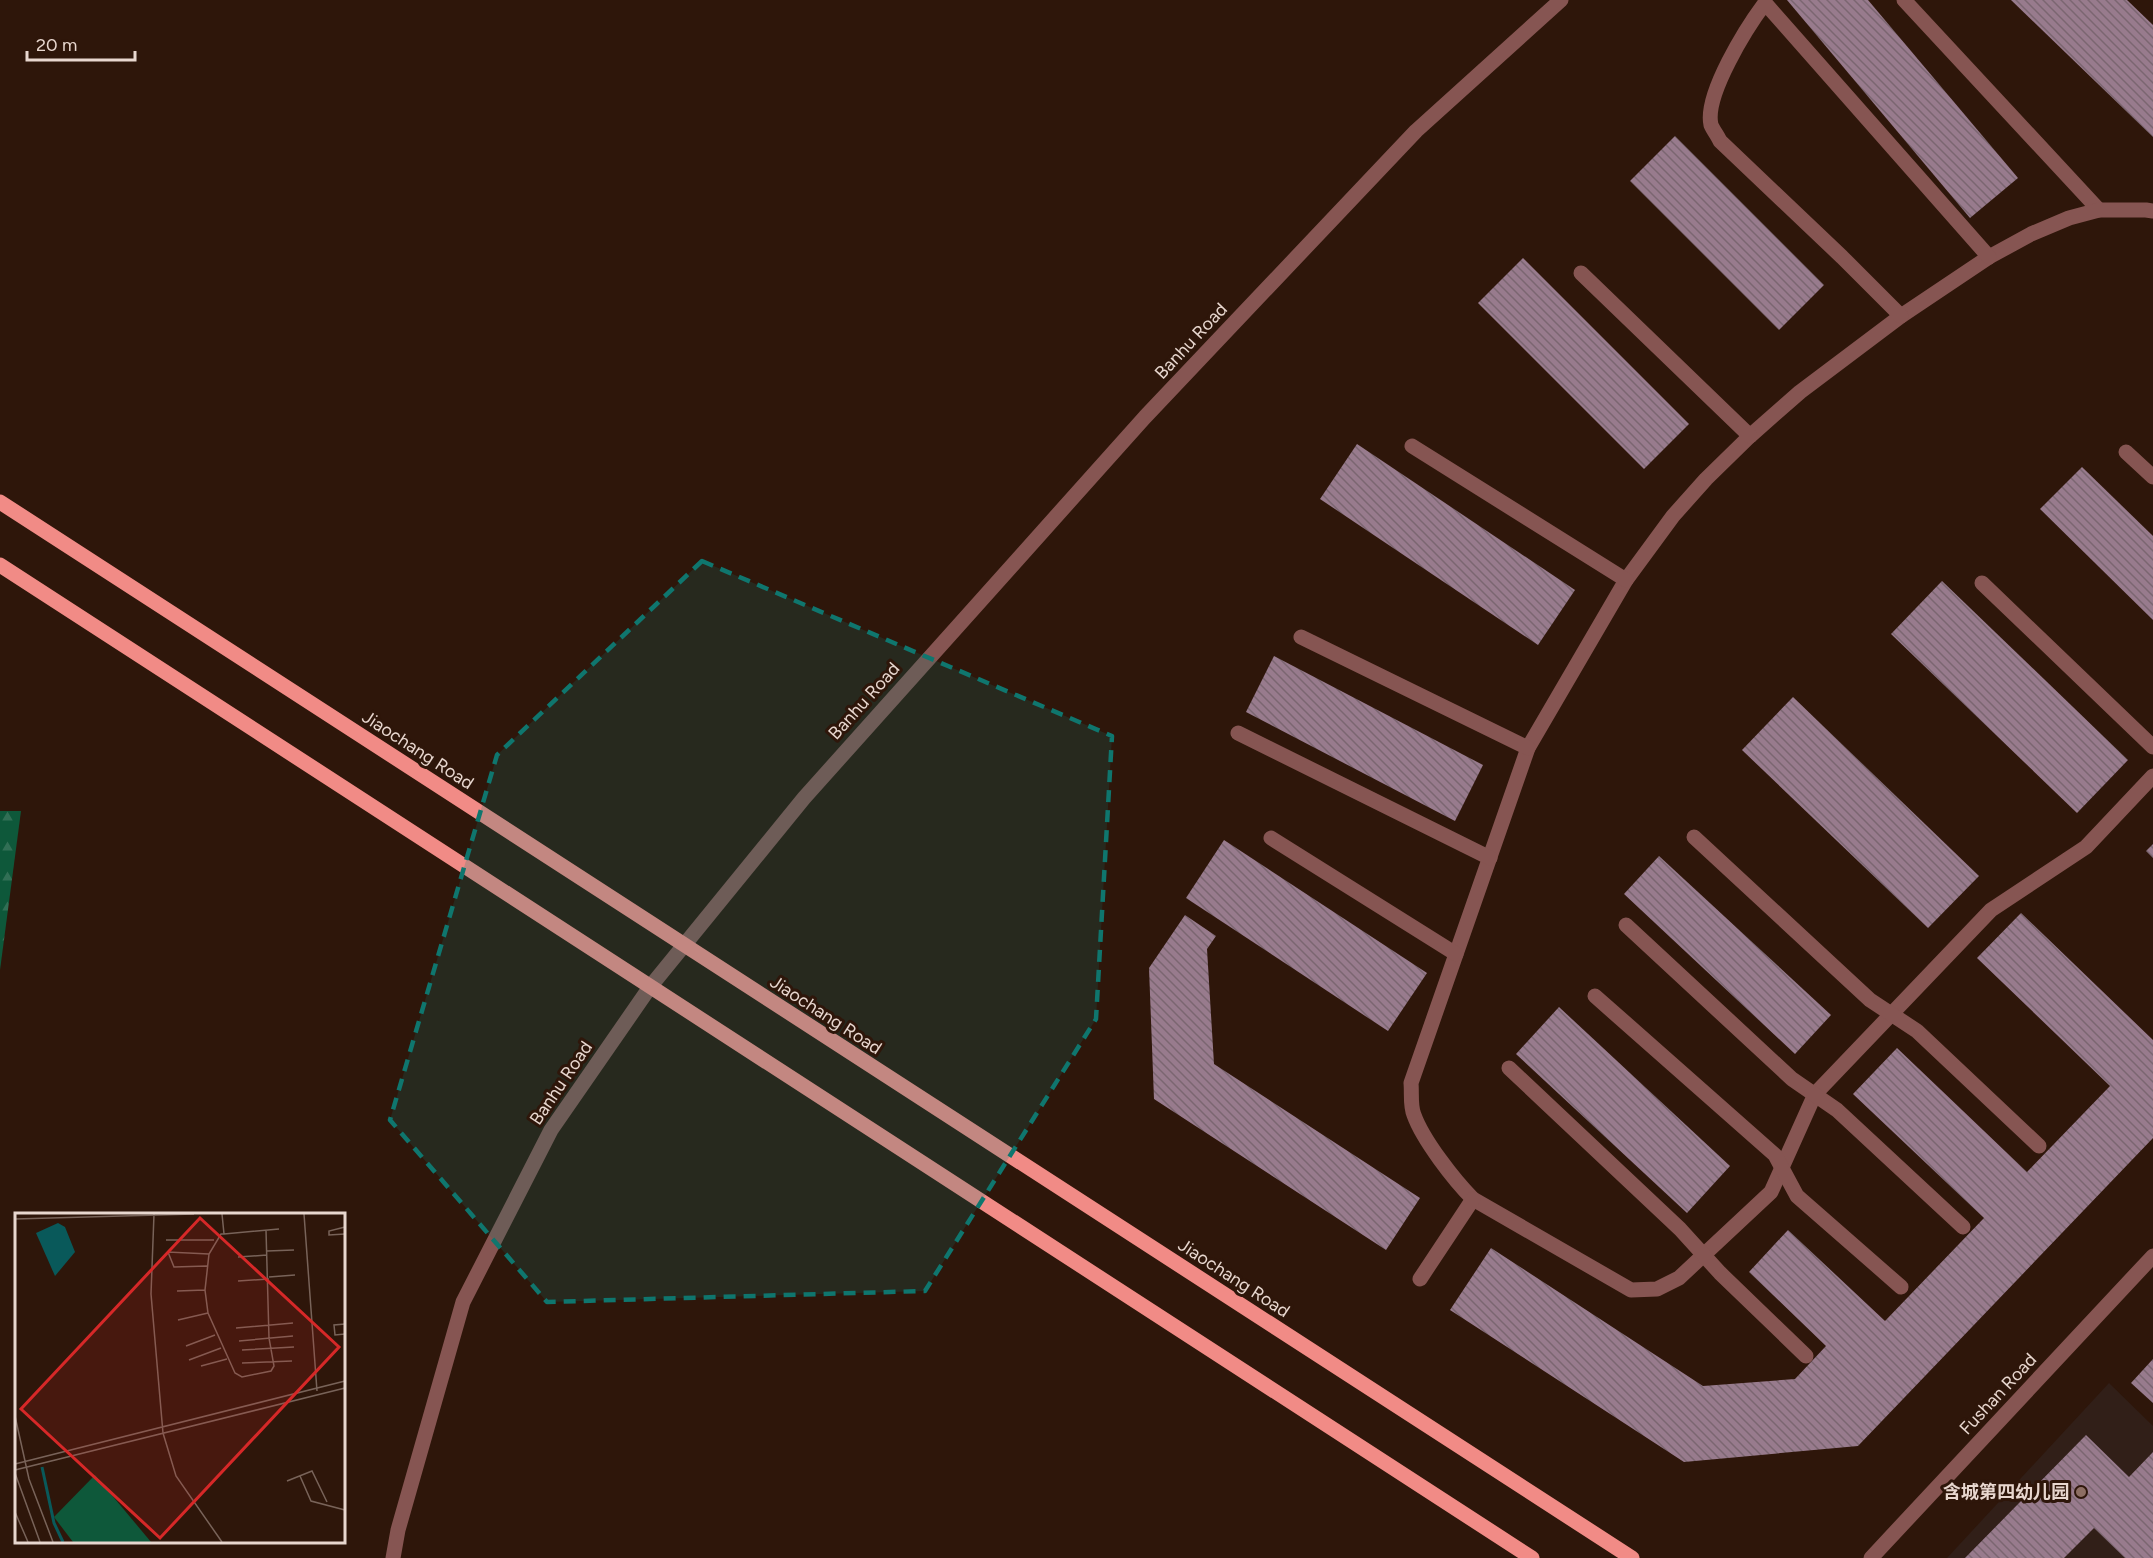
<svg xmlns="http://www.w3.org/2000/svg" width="2153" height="1558" viewBox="0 0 2153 1558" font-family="Figtree,'Noto Sans SC',sans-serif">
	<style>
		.education { fill: #311f18 }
		.forest { fill: url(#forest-firs) }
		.building { fill: url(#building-back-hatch) }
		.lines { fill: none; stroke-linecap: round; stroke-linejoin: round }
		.minor { stroke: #865552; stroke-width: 15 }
		.major { stroke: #f18b86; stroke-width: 15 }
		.marked { fill: #0f766e; fill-opacity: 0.2; stroke: #0f766e; stroke-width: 4.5; stroke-dasharray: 12 8; stroke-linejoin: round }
		.education-dot { fill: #8d6e63; stroke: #2e160a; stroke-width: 2 }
		.labels { text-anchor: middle; stroke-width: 6; stroke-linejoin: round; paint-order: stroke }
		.street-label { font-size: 18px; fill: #e8d7cf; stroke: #2e160a }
		.poi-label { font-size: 18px; font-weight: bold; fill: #e8d7cf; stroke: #2e160a; text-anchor: end }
		.inset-river { fill: none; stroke: #09595a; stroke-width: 3 }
		.inset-road { fill: none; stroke: #786359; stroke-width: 1.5 }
		.view { fill: #d62828; fill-opacity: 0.15; stroke: #d62828; stroke-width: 3 }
		.inset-edge { fill: none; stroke: #e8d7cf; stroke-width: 3 }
	</style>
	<defs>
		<pattern id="forest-firs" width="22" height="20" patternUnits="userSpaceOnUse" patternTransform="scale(1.5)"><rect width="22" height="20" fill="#0e583a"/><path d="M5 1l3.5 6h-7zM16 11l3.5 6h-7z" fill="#316f55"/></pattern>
		<pattern id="building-back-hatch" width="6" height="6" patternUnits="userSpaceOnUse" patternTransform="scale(1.5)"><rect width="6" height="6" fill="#987b8d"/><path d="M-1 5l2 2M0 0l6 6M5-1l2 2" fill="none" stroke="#7b6671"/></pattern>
	</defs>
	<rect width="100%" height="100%" fill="#2e160a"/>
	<polygon class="education" points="2109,1383 2153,1426 2153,1558 1947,1558"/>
	<polygon class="forest" points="0,811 21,811 0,970"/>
	<g class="building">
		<polygon points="1787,0 1868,0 2018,178 1970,218"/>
		<polygon points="2011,0 2127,0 2153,25 2153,137"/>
		<polygon points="1675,136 1824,285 1779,330 1630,181"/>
		<polygon points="1523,258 1689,424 1644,469 1478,303"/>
		<polygon points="1357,444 1575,590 1538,645 1320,499"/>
		<polygon points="2082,467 2153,536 2153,620 2040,509"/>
		<polygon points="1942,581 2128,760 2077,813 1891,634"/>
		<polygon points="1274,656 1483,765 1455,821 1246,712"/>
		<polygon points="1793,697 1979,876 1928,928 1742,750"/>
		<polygon points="1224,840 1427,973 1388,1031 1186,898"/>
		<polygon points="2153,844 2153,858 2146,851"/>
		<polygon points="1659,856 1831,1015 1795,1054 1624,894"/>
		<polygon points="2021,913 2153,1040 2153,1138 1858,1446 1684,1462 1450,1310 1491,1248 1703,1386 1795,1379 1826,1346 1749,1272 1788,1230 1885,1321 1984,1218 1853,1094 1897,1048 2027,1172 2110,1086 1977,958"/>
		<polygon points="1185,915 1216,936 1207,949 1214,1064 1420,1198 1386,1250 1154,1099 1149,968"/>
		<polygon points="1559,1007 1730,1166 1687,1213 1516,1054"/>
		<polygon points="2153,1359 2153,1403 2131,1383"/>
		<polygon points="2086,1435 2129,1477 2153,1452 2153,1558 2125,1558 2094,1528 2064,1558 1965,1558"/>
	</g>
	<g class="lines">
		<g class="minor">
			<polyline points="1904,0 2099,210"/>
			<path d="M2153,211L2146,210H2099L2069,218L2031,234L1989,257L1901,316L1800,392L1750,436L1706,479L1673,516L1626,580L1528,748L1411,1083C1412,1093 1410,1106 1414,1115C1423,1140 1454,1180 1473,1199L1631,1290L1657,1289L1679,1278L1771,1192L1815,1094L1991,910L2086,847L2153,776"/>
			<polyline points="1581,273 1750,436"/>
			<path d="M1901,316L1842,257L1720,141C1718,136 1713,130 1711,125C1704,95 1747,27 1765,3L1989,257"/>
			<polyline points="1412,446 1626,580"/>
			<polyline points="2126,452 2153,477"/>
			<polyline points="1982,583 2153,747"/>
			<polyline points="1301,637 1528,748"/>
			<polyline points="1238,733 1490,858"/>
			<polyline points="1694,837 1870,1000 1917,1031 2039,1146"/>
			<polyline points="1271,838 1456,954"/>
			<polyline points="1626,925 1792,1079 1837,1110 1963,1227"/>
			<polyline points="1595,996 1775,1155 1797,1196 1901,1287"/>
			<polyline points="1509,1068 1680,1229 1720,1273 1806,1356"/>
			<polyline points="1420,1279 1473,1199"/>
			<polyline points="393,1558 398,1530 463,1302 551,1130 650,987 804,798 1145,417 1416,131 1561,0"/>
			<polyline points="1871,1558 2153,1256"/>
		</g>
		<g class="major">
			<polyline points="0,502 1632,1558"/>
			<polyline points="0,565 1532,1558"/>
		</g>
	</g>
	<path class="marked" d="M702,561L1112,736L1096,1019L925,1291L547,1302L390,1120L497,755Z"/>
	<circle class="education-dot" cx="2081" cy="1492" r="6"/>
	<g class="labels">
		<g class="street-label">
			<text transform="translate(1191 341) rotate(-47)" y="6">Banhu Road</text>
			<text transform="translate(864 701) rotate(-48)" y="6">Banhu Road</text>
			<text transform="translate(418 750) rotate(33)" y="6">Jiaochang Road</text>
			<text transform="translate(826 1015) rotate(33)" y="6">Jiaochang Road</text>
			<text transform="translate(561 1083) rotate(-56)" y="6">Banhu Road</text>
			<text transform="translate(1234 1278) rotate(33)" y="6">Jiaochang Road</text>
			<text transform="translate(1998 1394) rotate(-47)" y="6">Fushan Road</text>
		</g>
		<g class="poi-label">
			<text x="2069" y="1498">含城第四幼儿园</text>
		</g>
	</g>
	<g transform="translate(15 1213)">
		<rect width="330" height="330" fill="#2e160a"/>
		<path d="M80,262L136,329H58L39,304Z" fill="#0e583a"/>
		<path d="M43,10L50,14L60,39L40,63L21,20Z" fill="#09595a"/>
		<path class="inset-river" d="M27,254L39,310L48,329"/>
		<path class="inset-road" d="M139,1L136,81L148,220L161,263L207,329M207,1L209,21M289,1L302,178M0,6L179,1M330,14L314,18V22L330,21M251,17L254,125L259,153L256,158L227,164L220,160L193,100L190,77L194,41L206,21H209L264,16M151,27H199M252,38L279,37M223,44L252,42M192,53L159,54L153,39L194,41M254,64L280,62M223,68L254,66M162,78L190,77M163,107L193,100M330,111L319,112L320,122L330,121M221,115L278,110M224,128L278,123M171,133L200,122M227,137L279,134M174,147L206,135M227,150L277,148M186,153L212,146M0,203L14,266L38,329M0,251L330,168M0,257L330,175M0,260L25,329M285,263L296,288L330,297M272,268L297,258L312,289M0,299L13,329"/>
		<path class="view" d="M185,5L324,134L145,325L6,196Z"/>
		<rect width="330" height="330" class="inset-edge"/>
	</g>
	<path d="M27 51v9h108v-9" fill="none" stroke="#e8d7cf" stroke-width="3"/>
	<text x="36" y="51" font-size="18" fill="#e8d7cf" stroke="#2e160a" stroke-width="4.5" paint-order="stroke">20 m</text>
</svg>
